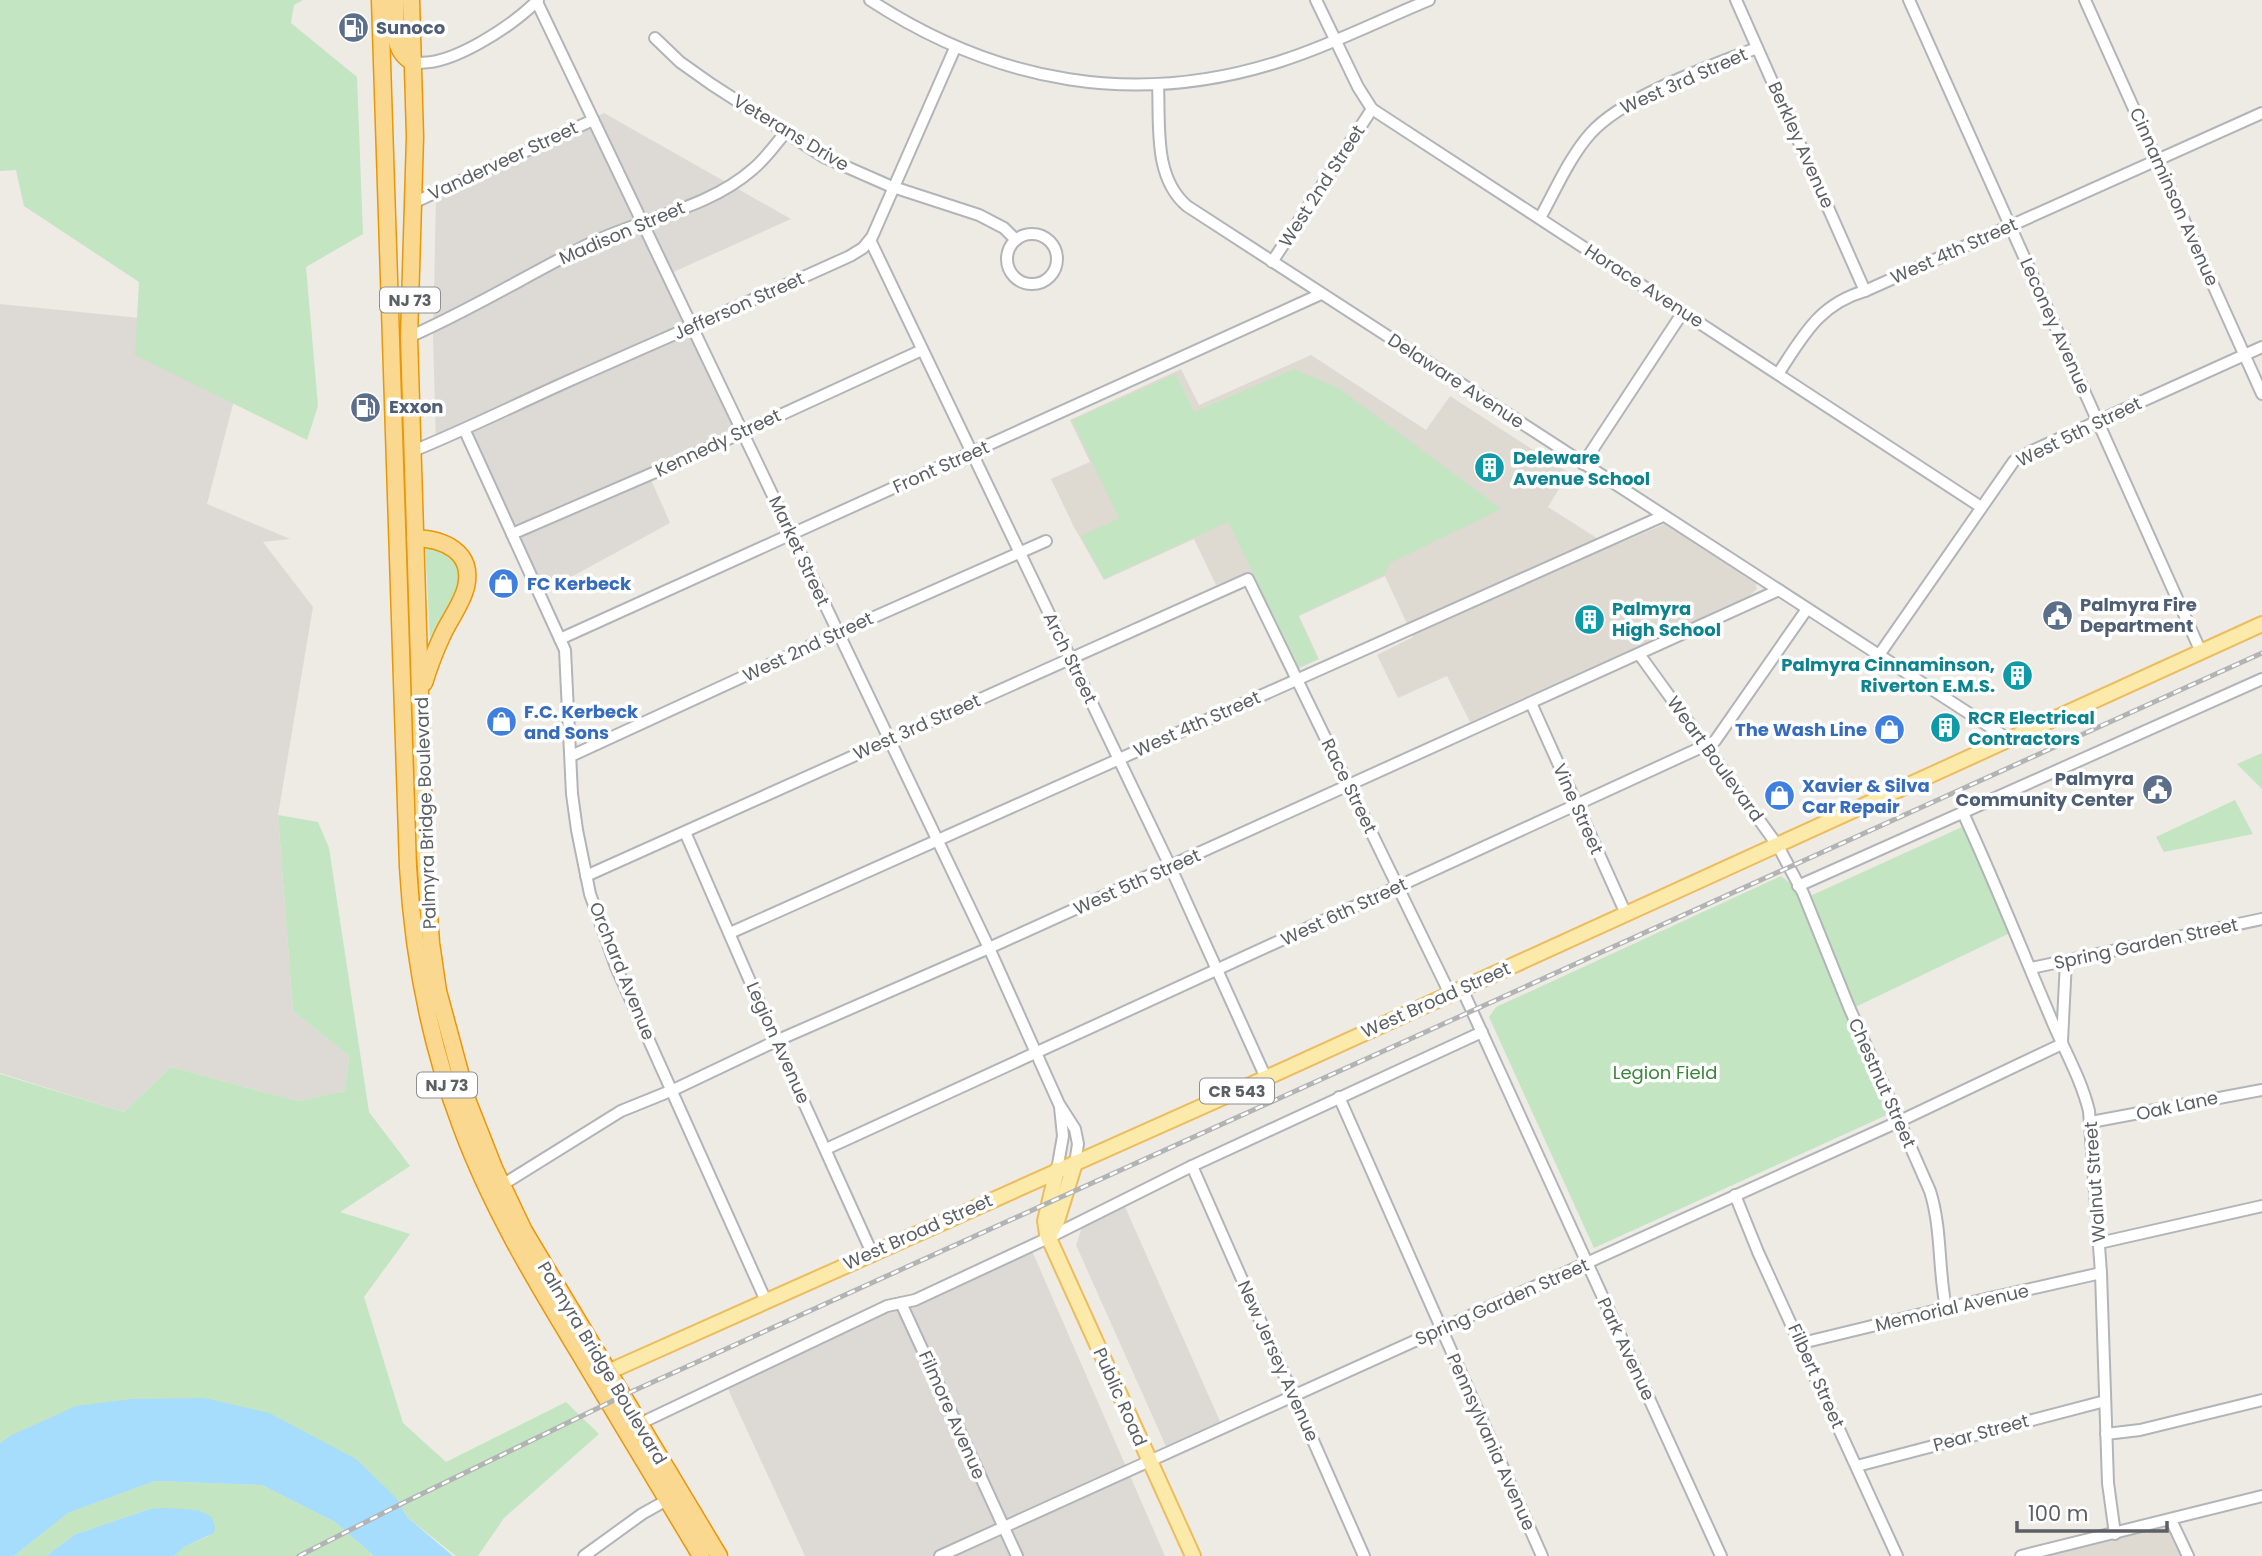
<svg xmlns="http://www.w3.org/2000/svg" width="2262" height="1556" viewBox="0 0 2262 1556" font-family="Poppins,sans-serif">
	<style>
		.industrial { fill: #dddad6 }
		.education { fill: #dedad2 }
		.green { fill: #c3e5c1 }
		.water { fill: #a6dcfc }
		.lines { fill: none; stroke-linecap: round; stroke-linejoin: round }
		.minor-casing { stroke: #b1b5b9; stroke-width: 14 }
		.major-casing { stroke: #edbc5e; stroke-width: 18 }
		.highway-casing { stroke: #eb9607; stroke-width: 19 }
		.minor { stroke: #fff; stroke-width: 10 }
		.major { stroke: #fceaaa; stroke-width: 14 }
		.highway { stroke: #fad88f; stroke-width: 16 }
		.rail-casing { stroke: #b2b3b4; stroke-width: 5 }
		.rail { stroke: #fff; stroke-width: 2.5; stroke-dasharray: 8; stroke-linecap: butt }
		.labels { text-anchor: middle; stroke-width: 7; stroke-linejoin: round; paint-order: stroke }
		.shield { fill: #fff; stroke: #8d9092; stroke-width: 2 }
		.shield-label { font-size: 16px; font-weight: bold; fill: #5c6064 }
		.service-label { font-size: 18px; font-weight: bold; fill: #4e5e75; stroke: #fff; text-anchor: start }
		.street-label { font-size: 18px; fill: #5c6064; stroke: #fff }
		.culture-label { font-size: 18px; font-weight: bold; fill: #0d838f; stroke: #fff; text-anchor: start }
		.shop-label { font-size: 18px; font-weight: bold; fill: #366cbe; stroke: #fff; text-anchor: start }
		.park-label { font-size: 18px; fill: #398638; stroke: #fff }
	</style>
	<rect width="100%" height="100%" fill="#eeebe4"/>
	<g class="industrial">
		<polygon points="604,113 791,219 667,275 742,432 649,475 670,523 540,594 459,434 436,444 433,338 436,196"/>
		<polygon points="0,304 160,320 238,385 207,504 290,539 263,542 313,607 278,815 293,1011 349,1056 345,1091 297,1101 171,1067 124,1112 0,1073"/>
		<polygon points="1122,1200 1223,1428 1169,1453 1076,1245 1085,1218"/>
		<polygon points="1029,1244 1165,1556 805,1556 727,1387"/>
	</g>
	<g class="education">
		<polygon points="1311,355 1426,430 1450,396 1569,473 1548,507 1611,547 1667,523 1755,580 1757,589 1749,596 1470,722 1447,676 1398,698 1377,655 1413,637 1385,576 1299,616 1319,659 1298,669 1255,580 1244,574 1216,585 1194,539 1104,580 1074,527 1051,479 1090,462 1070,420 1181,369 1199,405"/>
		<polygon points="2171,1520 2188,1556 2021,1556"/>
	</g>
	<g class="green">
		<polygon points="0,0 303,0 294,5 291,23 357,77 363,234 306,267 318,406 307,440 135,355 139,282 24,206 16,170 0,171"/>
		<polygon points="1294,369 1340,389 1501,509 1390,563 1385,574 1298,616 1318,659 1299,667 1228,522 1104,579 1081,536 1119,518 1072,420 1176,374 1194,412"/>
		<path d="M425,545C431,547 441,548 446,552C478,575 444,616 430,639Z"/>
		<polygon points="2262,753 2262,789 2237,764"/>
		<polygon points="2235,800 2253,834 2164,852 2156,837"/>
		<polygon points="278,815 318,822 329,848 369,1112 410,1166 340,1212 410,1234 364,1297 403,1423 446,1462 566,1402 599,1434 504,1518 478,1556 456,1556 407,1517 397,1499 10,1436 0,1443 0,1074 124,1112 171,1067 297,1101 345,1091 349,1056 293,1011"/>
		<polygon points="1962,827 2010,933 1845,1012 1889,1114 1594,1248 1489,1017 1496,1007 1781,876 1808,897"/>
		<polygon points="155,1481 262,1485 335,1522 374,1556 174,1556 184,1547 209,1536 198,1510 150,1509 76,1534 46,1556 14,1556 68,1513"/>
	</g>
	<g class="water">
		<polygon points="204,1398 269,1413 356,1459 397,1499 407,1517 453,1556 374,1556 335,1522 262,1485 155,1481 68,1513 14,1556 0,1556 0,1443 10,1436 76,1406 132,1399"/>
		<polygon points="166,1508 198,1510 212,1517 215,1528 214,1533 184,1547 174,1556 46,1556 76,1534 150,1509"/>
	</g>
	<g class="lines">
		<defs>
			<g id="minor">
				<polyline points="536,0 989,948 1059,1104 1075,1129 1078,1144 1075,1163"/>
				<path d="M870,0C997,83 1136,108 1281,61C1332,45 1380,20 1429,0"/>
				<polyline points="1316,0 1358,87 1372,109 1981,507"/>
				<polyline points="1736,0 1865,291"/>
				<polyline points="1909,0 2201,652"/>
				<polyline points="2085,0 2262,394"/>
				<polyline points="655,38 680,62 711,84 824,157 890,186 979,215 1004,228 1016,240"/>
				<path d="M413,62C449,69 513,25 538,0"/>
				<path d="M1158,84C1160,125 1153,177 1187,206L2010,740"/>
				<polyline points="413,203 593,120"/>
				<path d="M1540,218C1555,191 1569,158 1590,134C1622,97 1710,66 1757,48"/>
				<circle cx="1032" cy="259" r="25"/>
				<polyline points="870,240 1170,866 1266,1078"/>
				<polyline points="1272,262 1372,109"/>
				<path d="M409,337C471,310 529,274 589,244C642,218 708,209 753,169C766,158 775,145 785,133"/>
				<path d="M1778,374C1803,336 1819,304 1865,291L2262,113"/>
				<polyline points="465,431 565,650 572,794 577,830 590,894 616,967 766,1301"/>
				<path d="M413,451C467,429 519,403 573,379C665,338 758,298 850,256L863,248L872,237L955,48"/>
				<polyline points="1583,464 1683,312"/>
				<polyline points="512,534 667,467 922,350"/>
				<polyline points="560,639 1321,294"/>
				<path d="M1639,654L1778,846L1803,893L1849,1007L1930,1191C1942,1229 1938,1269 1946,1308"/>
				<polyline points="1879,655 2014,461 2032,451 2262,347"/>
				<polyline points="1531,703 1626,914"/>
				<polyline points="571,756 838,633 1046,541"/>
				<path d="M1963,813C1994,880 2021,948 2050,1016C2063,1048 2081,1078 2089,1111L2101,1273L2108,1483L2115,1534"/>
				<polyline points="685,832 776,1041 872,1253"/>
				<polyline points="586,876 1248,579 1450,994"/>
				<polyline points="1798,886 2262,679"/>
				<polyline points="730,933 1663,516"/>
				<polyline points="2031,968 2262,919"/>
				<polyline points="1462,989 1721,1556"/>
				<polyline points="2062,1041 2066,961"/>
				<polyline points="1339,1097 1542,1556"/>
				<polyline points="2091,1122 2262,1090"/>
				<polyline points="826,1149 1715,741 1807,609"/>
				<polyline points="1192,1166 1364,1556"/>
				<polyline points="1057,1170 1063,1136 1060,1107"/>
				<polyline points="502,1185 621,1111 673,1090 776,1041 989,948 1779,590"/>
				<polyline points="1735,1195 1758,1252 1897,1556"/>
				<polyline points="2099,1243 2262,1206"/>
				<polyline points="901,1303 1017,1556"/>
				<polyline points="1802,1343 1946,1308 2101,1273"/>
				<polyline points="639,1424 887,1306 915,1300 1048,1238 1192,1166 1482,1032"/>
				<polyline points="2106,1434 2140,1430 2262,1400"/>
				<polyline points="1857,1466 2105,1401"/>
				<polyline points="2171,1520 2188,1556"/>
				<polyline points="584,1556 642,1514 667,1500"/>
				<polyline points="940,1556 1900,1121 2062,1044"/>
				<polyline points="2021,1556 2262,1496"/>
			</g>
			<g id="major">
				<polyline points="1057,1170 1045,1221 1047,1234 1193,1556"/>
				<polyline points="1048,1238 1057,1221 1075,1163"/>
				<polyline points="608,1372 1266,1078 2262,624"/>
			</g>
			<g id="highway">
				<path d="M380,0L408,867C413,955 430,1044 461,1126C492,1210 538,1285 584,1361C623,1426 662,1491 701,1556"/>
				<path d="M395,0C396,21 390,51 413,62"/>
				<polyline points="411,0 415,137 409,337 425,854 431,943 438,991 468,1102 494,1168 524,1231 719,1556"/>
				<path d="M415,538C443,539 474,551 466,587C462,604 449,620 442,636C435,651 429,667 424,683"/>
			</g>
		</defs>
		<use href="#minor" class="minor-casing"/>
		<use href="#major" class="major-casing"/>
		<use href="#highway" class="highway-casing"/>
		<use href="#minor" class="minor"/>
		<use href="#major" class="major"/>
		<use href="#highway" class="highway"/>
		<defs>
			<polyline id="rail" points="299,1556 403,1503 633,1391 2262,653"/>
		</defs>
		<use href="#rail" class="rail-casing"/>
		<use href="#rail" class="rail"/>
	</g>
	<defs>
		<symbol id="fuel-disc" viewBox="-11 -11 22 22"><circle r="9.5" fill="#5c6f8a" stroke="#fff"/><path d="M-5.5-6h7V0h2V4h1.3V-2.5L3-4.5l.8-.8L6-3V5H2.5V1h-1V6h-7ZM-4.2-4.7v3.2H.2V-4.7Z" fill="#fff"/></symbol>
		<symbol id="building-disc" viewBox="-11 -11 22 22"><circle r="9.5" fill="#0f9aa8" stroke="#fff"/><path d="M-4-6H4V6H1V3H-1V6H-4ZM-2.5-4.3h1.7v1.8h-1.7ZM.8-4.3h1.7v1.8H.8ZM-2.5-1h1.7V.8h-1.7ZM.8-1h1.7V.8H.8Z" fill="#fff"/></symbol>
		<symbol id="shop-disc" viewBox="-11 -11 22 22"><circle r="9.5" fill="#3f7fe0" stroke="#fff"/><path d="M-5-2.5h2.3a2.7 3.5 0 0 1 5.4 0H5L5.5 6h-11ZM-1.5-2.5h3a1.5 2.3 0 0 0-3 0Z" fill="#fff"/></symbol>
		<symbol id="civic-disc" viewBox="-11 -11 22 22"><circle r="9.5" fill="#5c6f8a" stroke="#fff"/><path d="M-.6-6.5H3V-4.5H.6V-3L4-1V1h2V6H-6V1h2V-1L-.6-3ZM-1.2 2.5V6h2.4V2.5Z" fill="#fff"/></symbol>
	</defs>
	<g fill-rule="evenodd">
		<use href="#fuel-disc" x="336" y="10" width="35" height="35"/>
		<use href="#fuel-disc" x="348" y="390" width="35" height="35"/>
		<use href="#building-disc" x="1472" y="450" width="35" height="35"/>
		<use href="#shop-disc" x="486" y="566" width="35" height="35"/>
		<use href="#civic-disc" x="2040" y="598" width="35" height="35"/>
		<use href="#building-disc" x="1572" y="602" width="35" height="35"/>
		<use href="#building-disc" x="2000" y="658" width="35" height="35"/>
		<use href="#shop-disc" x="484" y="704" width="35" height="35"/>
		<use href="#building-disc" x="1928" y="710" width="35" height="35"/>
		<use href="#shop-disc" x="1872" y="712" width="35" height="35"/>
		<use href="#civic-disc" x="2140" y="772" width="35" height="35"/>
		<use href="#shop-disc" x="1762" y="778" width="35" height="35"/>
	</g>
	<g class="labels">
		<g class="shield">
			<rect x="380" y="287.5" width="60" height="25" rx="5"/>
			<rect x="417" y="1072.5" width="60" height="25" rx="5"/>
			<rect x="1200" y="1078.5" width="74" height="25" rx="5"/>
		</g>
		<g class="shield-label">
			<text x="410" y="306">NJ 73</text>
			<text x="447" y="1091">NJ 73</text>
			<text x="1237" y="1097">CR 543</text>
		</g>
		<g class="service-label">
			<text x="376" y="34">Sunoco</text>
			<text x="389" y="413">Exxon</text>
			<text x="2080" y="611">Palmyra Fire<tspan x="2080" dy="21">Department</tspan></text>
			<text x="2134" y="785" text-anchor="end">Palmyra<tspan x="2134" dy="21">Community Center</tspan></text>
		</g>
		<g class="street-label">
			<text transform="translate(1684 81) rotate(-24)" y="6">West 3rd Street</text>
			<text transform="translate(791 133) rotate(31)" y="6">Veterans Drive</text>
			<text transform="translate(1801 145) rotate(66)" y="6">Berkley Avenue</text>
			<text transform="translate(503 161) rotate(-25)" y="6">Vanderveer Street</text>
			<text transform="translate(1322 186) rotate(-57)" y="6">West 2nd Street</text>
			<text transform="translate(2174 197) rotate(66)" y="6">Cinnaminson Avenue</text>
			<text transform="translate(622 233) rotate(-23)" y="6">Madison Street</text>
			<text transform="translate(1954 251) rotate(-24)" y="6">West 4th Street</text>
			<text transform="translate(1644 286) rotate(33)" y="6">Horace Avenue</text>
			<text transform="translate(739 306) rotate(-24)" y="6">Jefferson Street</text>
			<text transform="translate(2055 326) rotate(66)" y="6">Leconey Avenue</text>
			<text transform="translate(1456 381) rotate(33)" y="6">Delaware Avenue</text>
			<text transform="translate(2079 432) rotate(-26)" y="6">West 5th Street</text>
			<text transform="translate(718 443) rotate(-25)" y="6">Kennedy Street</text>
			<text transform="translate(941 467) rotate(-24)" y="6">Front Street</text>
			<text transform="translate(799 551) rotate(65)" y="6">Market Street</text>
			<text transform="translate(808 647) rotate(-25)" y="6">West 2nd Street</text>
			<text transform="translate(1070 658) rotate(64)" y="6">Arch Street</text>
			<text transform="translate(1197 724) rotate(-24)" y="6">West 4th Street</text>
			<text transform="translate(917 727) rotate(-24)" y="6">West 3rd Street</text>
			<text transform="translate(1715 759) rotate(54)" y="6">Weart Boulevard</text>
			<text transform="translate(1349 786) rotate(64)" y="6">Race Street</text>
			<text transform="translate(1578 809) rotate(66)" y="6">Vine Street</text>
			<text transform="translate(426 813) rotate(-92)" y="6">Palmyra Bridge Boulevard</text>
			<text transform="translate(1137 882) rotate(-24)" y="6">West 5th Street</text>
			<text transform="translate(1344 912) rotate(-25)" y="6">West 6th Street</text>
			<text transform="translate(2146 944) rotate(-12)" y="6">Spring Garden Street</text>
			<text transform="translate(622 971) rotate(68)" y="6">Orchard Avenue</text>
			<text transform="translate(1436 1000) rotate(-24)" y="6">West Broad Street</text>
			<text transform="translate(778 1043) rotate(66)" y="6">Legion Avenue</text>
			<text transform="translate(1882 1083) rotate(66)" y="6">Chestnut Street</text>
			<text transform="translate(2177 1106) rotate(-12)" y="6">Oak Lane</text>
			<text transform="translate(2095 1182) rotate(-94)" y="6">Walnut Street</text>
			<text transform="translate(918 1232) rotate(-24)" y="6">West Broad Street</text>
			<text transform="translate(1502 1302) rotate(-24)" y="6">Spring Garden Street</text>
			<text transform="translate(1952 1308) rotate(-13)" y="6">Memorial Avenue</text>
			<text transform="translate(1626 1349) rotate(65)" y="6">Park Avenue</text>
			<text transform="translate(1278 1361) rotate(66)" y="6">New Jersey Avenue</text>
			<text transform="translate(602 1363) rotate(59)" y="6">Palmyra Bridge Boulevard</text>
			<text transform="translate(1816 1376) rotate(66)" y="6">Filbert Street</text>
			<text transform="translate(1120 1397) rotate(66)" y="6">Public Road</text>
			<text transform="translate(952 1415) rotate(66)" y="6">Filmore Avenue</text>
			<text transform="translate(1981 1433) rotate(-15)" y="6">Pear Street</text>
			<text transform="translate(1491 1442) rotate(66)" y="6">Pennsylvania Avenue</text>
		</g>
		<g class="culture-label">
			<text x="1513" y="464">Deleware<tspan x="1513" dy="21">Avenue School</tspan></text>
			<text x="1612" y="615">Palmyra<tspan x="1612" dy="21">High School</tspan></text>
			<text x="1995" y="671" text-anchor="end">Palmyra Cinnaminson,<tspan x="1995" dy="21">Riverton E.M.S.</tspan></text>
			<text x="1968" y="724">RCR Electrical<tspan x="1968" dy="21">Contractors</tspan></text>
		</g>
		<g class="shop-label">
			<text x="527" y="590">FC Kerbeck</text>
			<text x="524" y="718">F.C. Kerbeck<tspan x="524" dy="21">and Sons</tspan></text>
			<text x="1867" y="736" text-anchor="end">The Wash Line</text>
			<text x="1802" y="792">Xavier &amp; Silva<tspan x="1802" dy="21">Car Repair</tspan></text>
		</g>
		<g class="park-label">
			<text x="1665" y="1079">Legion Field</text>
		</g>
	</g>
	<path d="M2017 1521v10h150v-10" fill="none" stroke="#5c6064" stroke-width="3.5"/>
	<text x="2028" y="1521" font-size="21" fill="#5c6064" stroke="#ffffff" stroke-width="5" paint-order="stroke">100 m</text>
</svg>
